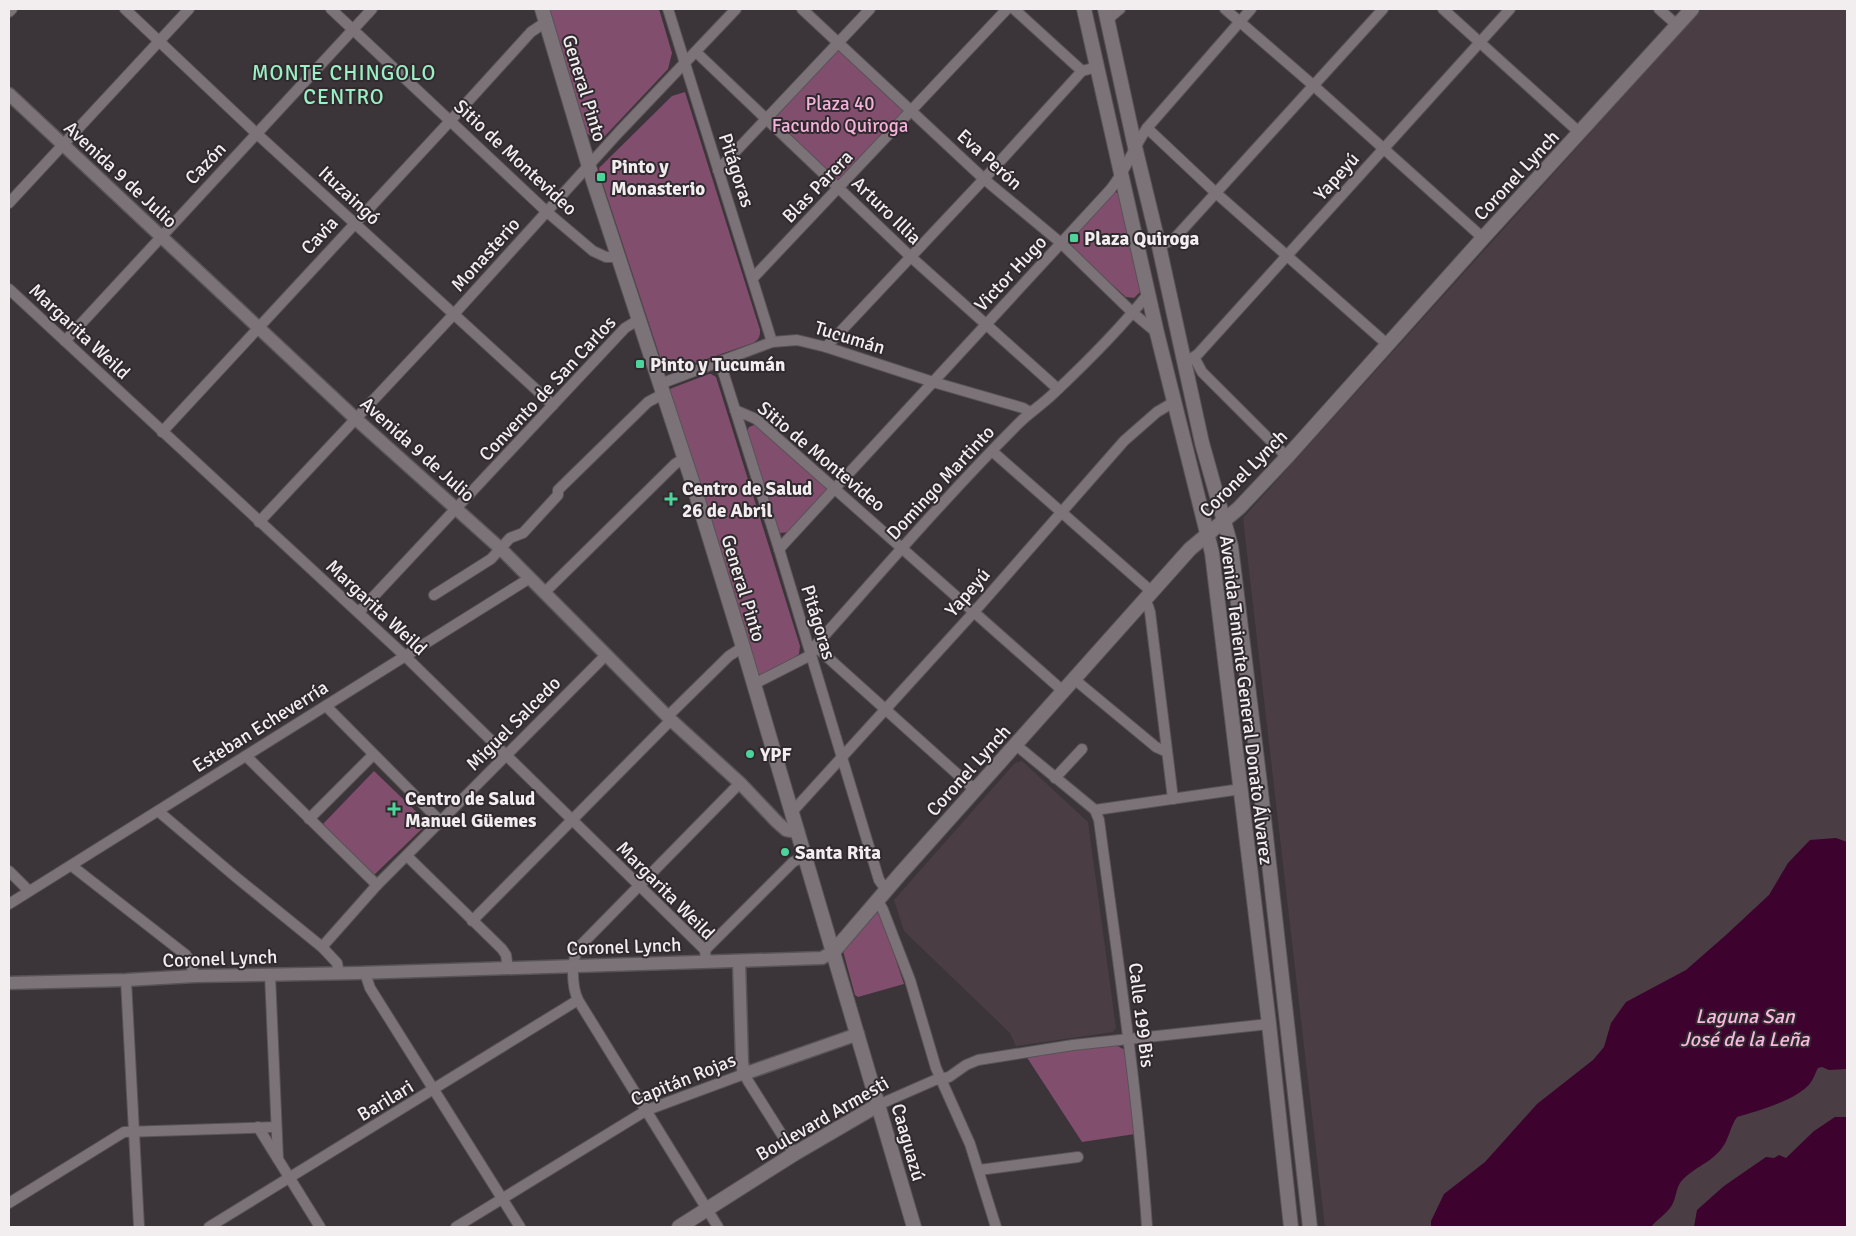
<svg xmlns="http://www.w3.org/2000/svg" width="1856" height="1236" viewBox="0 0 1856 1236" font-family="Signika,sans-serif">
	<style>
		.built { fill: #4a3e44 }
		.green { fill: #814e6e }
		.water { fill: #3d022d }
		.lines { fill: none; stroke-linecap: round; stroke-linejoin: round }
		.minor-casing { stroke: #585355; stroke-width: 12 }
		.tertiary-casing { stroke: #585355; stroke-width: 15 }
		.secondary-casing { stroke: #585355; stroke-width: 16 }
		.minor { stroke: #7b7378; stroke-width: 10 }
		.tertiary { stroke: #7b7378; stroke-width: 12 }
		.secondary { stroke: #7b7378; stroke-width: 14 }
		.poi-dot { fill: #4cd49b; stroke: #302a2e; stroke-width: 2 }
		.labels { text-anchor: middle; stroke-width: 4; stroke-linejoin: round; paint-order: stroke }
		.street-label { font-size: 19px; fill: #f2eef0; stroke: #302a2e }
		.park-label { font-size: 19px; fill: #f5b2db; stroke: #302a2e }
		.poi-label { font-size: 19px; font-weight: bold; fill: #f2eef0; stroke: #302a2e; text-anchor: start }
		.water-label { font-size: 20px; font-style: italic; fill: #fab7e0; stroke: #302a2e }
		.quarter-label { font-size: 21px; letter-spacing: 1px; fill: #9befc5; stroke: #302a2e }
	</style>
	<rect width="100%" height="100%" fill="#3b3438"/>
	<g class="built">
		<polygon points="1702,9 1847,9 1847,1227 1325,1227 1243,518"/>
		<polygon points="1022,761 1088,822 1116,1028 1113,1032 1016,1046 1010,1033 904,931 894,900 1015,763"/>
	</g>
	<g class="green">
		<polygon points="549,9 659,9 672,53 668,69 604,137 596,139 586,133"/>
		<polygon points="838,43 912,111 839,188 767,120"/>
		<path d="M685,92L760,330C760,337 759,339 753,343L669,372L665,370L661,360L601,178L599,168L672,96Z"/>
		<polygon points="1114,192 1119,193 1142,290 1134,298 1126,297 1071,248 1069,241"/>
		<polygon points="709,374 711,374 716,377 800,646 799,654 795,657 760,675 758,673 669,390 672,388"/>
		<polygon points="754,425 758,425 829,489 790,532 780,533 776,529 747,431 749,427"/>
		<polygon points="374,771 428,823 374,875 323,824"/>
		<polygon points="877,912 880,913 904,984 858,997 855,995 843,951 874,913"/>
		<polygon points="1116,1045 1125,1050 1135,1134 1082,1142 1026,1056"/>
	</g>
	<g class="water">
		<path d="M1836,838L1847,842V1069L1829,1070L1822,1067L1818,1068C1815,1073 1814,1078 1811,1082C1799,1100 1756,1111 1737,1117C1730,1127 1729,1139 1722,1148C1710,1164 1690,1169 1680,1183C1676,1189 1676,1198 1672,1205C1667,1214 1657,1219 1651,1227H1431V1221L1444,1194L1485,1162L1537,1104L1593,1060L1604,1047L1611,1023L1626,1002L1686,970L1726,935L1769,895L1788,863L1810,840Z"/>
		<polygon points="1835,1117 1847,1117 1847,1227 1694,1227 1697,1210 1724,1186 1766,1157 1774,1158 1779,1155 1786,1158 1814,1131"/>
	</g>
	<g class="lines">
		<defs>
			<g id="minor">
				<polyline points="125,9 256,133 553,405"/>
				<polyline points="331,9 547,212 593,251 606,257 618,257"/>
				<polyline points="668,9 772,342"/>
				<polyline points="802,9 984,179 1061,243 1133,313 1157,333"/>
				<polyline points="1014,9 1082,71"/>
				<polyline points="1225,9 1314,86 1483,238"/>
				<polyline points="1443,9 1580,133"/>
				<polyline points="1659,9 1677,25"/>
				<polyline points="9,12 12,9"/>
				<polyline points="1108,19 1120,9"/>
				<polyline points="696,52 911,257 1058,389"/>
				<polyline points="1147,128 1216,193 1388,345"/>
				<polyline points="718,170 870,9"/>
				<polyline points="9,203 189,9"/>
				<polyline points="1159,246 1174,239 1383,9"/>
				<polyline points="753,278 1007,9"/>
				<polyline points="9,289 404,655 705,950 706,961"/>
				<polyline points="65,341 372,9"/>
				<polyline points="826,347 984,179 1082,71 1097,67"/>
				<polyline points="1194,357 1202,372 1287,457"/>
				<polyline points="720,362 779,549 879,880 887,891"/>
				<polyline points="1185,363 1198,354 1510,9"/>
				<polyline points="660,384 772,342 797,340 826,347 933,382 1023,408 1030,412"/>
				<polyline points="735,410 756,419 1063,691"/>
				<polyline points="162,432 451,120 531,32 546,22"/>
				<polyline points="992,451 1152,592"/>
				<polyline points="259,522 454,314 619,132 736,9"/>
				<path d="M779,549L1110,190C1126,171 1133,148 1147,128L1251,9"/>
				<polyline points="544,593 675,464 685,458"/>
				<polyline points="434,595 491,559 510,538 523,533 558,495 558,490 648,402 663,394"/>
				<polyline points="1143,602 1148,606 1150,612 1173,799"/>
				<polyline points="359,612 625,328 638,320"/>
				<polyline points="815,646 975,790"/>
				<polyline points="1074,679 1156,747 1167,752"/>
				<path d="M754,684L811,655L815,646C882,571 948,494 1019,423C1030,412 1043,404 1054,393C1087,362 1120,329 1148,294"/>
				<polyline points="326,706 440,821"/>
				<polyline points="668,716 729,656 743,647"/>
				<polyline points="1016,745 1095,810 1241,789"/>
				<polyline points="246,756 377,885"/>
				<polyline points="1055,778 1082,749"/>
				<path d="M1095,810L1099,820C1117,956 1138,1091 1147,1227"/>
				<polyline points="158,811 237,878 322,947 337,963 339,973"/>
				<polyline points="792,812 974,612 1124,441 1157,412 1174,402"/>
				<polyline points="309,819 373,755"/>
				<polyline points="407,856 502,949 506,955 508,969"/>
				<polyline points="72,866 186,955 189,960 195,976"/>
				<polyline points="9,871 29,891"/>
				<polyline points="878,901 883,910 910,980 936,1068 970,1144 996,1227"/>
				<polyline points="9,904 530,578"/>
				<polyline points="472,921 671,720"/>
				<polyline points="322,947 377,885 606,655"/>
				<polyline points="705,950 793,862 805,856"/>
				<polyline points="365,973 370,988 520,1227"/>
				<polyline points="270,974 278,1159"/>
				<polyline points="126,980 139,1227"/>
				<polyline points="878,1105 935,1080 949,1077 966,1065 978,1060 1073,1045 1269,1024"/>
				<polyline points="258,1127 320,1227"/>
				<polyline points="979,1170 1078,1157"/>
				<polyline points="9,1203 124,1132 276,1127"/>
				<polyline points="209,1227 578,1000"/>
				<polyline points="456,1227 647,1110 744,1074 748,1081 794,1154"/>
				<path d="M718,1227L578,1000C572,987 570,959 580,946L740,783"/>
			</g>
			<g id="tertiary">
				<polyline points="9,94 356,419 501,549 671,720 740,783 777,822 786,830 791,831 798,831"/>
				<polyline points="739,961 742,1062 744,1074 858,1034"/>
				<polyline points="9,983 126,980 195,976 358,973 822,958 834,951"/>
			</g>
			<g id="secondary">
				<polyline points="542,9 593,180 693,484 743,647 914,1227"/>
				<polyline points="1084,9 1157,333 1212,553 1269,1024 1291,1227"/>
				<polyline points="1105,9 1135,147 1159,246 1202,443 1231,546 1261,792 1310,1227"/>
				<polyline points="834,951 901,873 1190,549 1239,508 1287,457 1483,238 1692,9"/>
				<polyline points="679,1227 794,1154 878,1105"/>
			</g>
		</defs>
		<use href="#minor" class="minor-casing"/>
		<use href="#tertiary" class="tertiary-casing"/>
		<use href="#secondary" class="secondary-casing"/>
		<use href="#minor" class="minor"/>
		<use href="#tertiary" class="tertiary"/>
		<use href="#secondary" class="secondary"/>
	</g>
	<g class="poi-dot">
		<rect x="596" y="172" width="10" height="10" rx="2.5"/>
		<rect x="1069" y="233" width="10" height="10" rx="2.5"/>
		<rect x="635" y="359" width="10" height="10" rx="2.5"/>
		<path d="M668.5 491.5h5v5h5v5h-5v5h-5v-5h-5v-5h5z"/>
		<circle cx="750" cy="754" r="5"/>
		<path d="M391.5 801.5h5v5h5v5h-5v5h-5v-5h-5v-5h5z"/>
		<circle cx="785" cy="852" r="5"/>
	</g>
	<g class="labels">
		<g class="street-label">
			<text transform="translate(585 88) rotate(73)" y="7">General Pinto</text>
			<text transform="translate(516 157) rotate(43)" y="7">Sitio de Montevideo</text>
			<text transform="translate(990 159) rotate(42)" y="7">Eva Perón</text>
			<text transform="translate(205 163) rotate(-47)" y="7">Cazón</text>
			<text transform="translate(737 170) rotate(72)" y="7">Pitágoras</text>
			<text transform="translate(121 174) rotate(43)" y="7">Avenida 9 de Julio</text>
			<text transform="translate(1516 175) rotate(-47)" y="7">Coronel Lynch</text>
			<text transform="translate(1336 176) rotate(-48)" y="7">Yapeyú</text>
			<text transform="translate(817 186) rotate(-46)" y="7">Blas Parera</text>
			<text transform="translate(350 195) rotate(43)" y="7">Ituzaingó</text>
			<text transform="translate(887 210) rotate(44)" y="7">Arturo Illia</text>
			<text transform="translate(319 235) rotate(-47)" y="7">Cavia</text>
			<text transform="translate(485 254) rotate(-48)" y="7">Monasterio</text>
			<text transform="translate(1010 273) rotate(-47)" y="7">Victor Hugo</text>
			<text transform="translate(80 331) rotate(43)" y="7">Margarita Weild</text>
			<text transform="translate(850 337) rotate(17)" y="7">Tucumán</text>
			<text transform="translate(547 388) rotate(-47)" y="7">Convento de San Carlos</text>
			<text transform="translate(418 449) rotate(42)" y="7">Avenida 9 de Julio</text>
			<text transform="translate(822 456) rotate(40)" y="7">Sitio de Montevideo</text>
			<text transform="translate(1243 473) rotate(-45)" y="7">Coronel Lynch</text>
			<text transform="translate(940 482) rotate(-47)" y="7">Domingo Martinto</text>
			<text transform="translate(744 588) rotate(73)" y="7">General Pinto</text>
			<text transform="translate(967 592) rotate(-49)" y="7">Yapeyú</text>
			<text transform="translate(377 607) rotate(43)" y="7">Margarita Weild</text>
			<text transform="translate(819 622) rotate(73)" y="7">Pitágoras</text>
			<text transform="translate(1247 700) rotate(83)" y="7">Avenida Teniente General Donato Álvarez</text>
			<text transform="translate(513 723) rotate(-45)" y="7">Miguel Salcedo</text>
			<text transform="translate(260 726) rotate(-32)" y="7">Esteban Echeverría</text>
			<text transform="translate(968 770) rotate(-48)" y="7">Coronel Lynch</text>
			<text transform="translate(666 890) rotate(45)" y="7">Margarita Weild</text>
			<text transform="translate(624 946) rotate(-2)" y="7">Coronel Lynch</text>
			<text transform="translate(220 958) rotate(-2)" y="7">Coronel Lynch</text>
			<text transform="translate(1142 1015) rotate(83)" y="7">Calle 199 Bis</text>
			<text transform="translate(683 1079) rotate(-22)" y="7">Capitán Rojas</text>
			<text transform="translate(385 1100) rotate(-31)" y="7">Barilari</text>
			<text transform="translate(822 1118) rotate(-30)" y="7">Boulevard Armesti</text>
			<text transform="translate(909 1142) rotate(74)" y="7">Caaguazú</text>
		</g>
		<g class="park-label">
			<text x="840" y="110">Plaza 40<tspan x="840" dy="22">Facundo Quiroga</tspan></text>
		</g>
		<g class="poi-label">
			<text x="611" y="173">Pinto y<tspan x="611" dy="22">Monasterio</tspan></text>
			<text x="1084" y="245">Plaza Quiroga</text>
			<text x="650" y="371">Pinto y Tucumán</text>
			<text x="682" y="495">Centro de Salud<tspan x="682" dy="22">26 de Abril</tspan></text>
			<text x="760" y="761">YPF</text>
			<text x="405" y="805">Centro de Salud<tspan x="405" dy="22">Manuel Güemes</tspan></text>
			<text x="795" y="859">Santa Rita</text>
		</g>
		<g class="water-label">
			<text x="1745" y="1023">Laguna San<tspan x="1745" dy="23">José de la Leña</tspan></text>
		</g>
		<g class="quarter-label">
			<text x="344" y="80">MONTE CHINGOLO<tspan x="344" dy="24">CENTRO</tspan></text>
		</g>
	</g>
	<rect width="1856" height="1236" fill="none" stroke="#f2eef0" stroke-width="20"/>
</svg>
